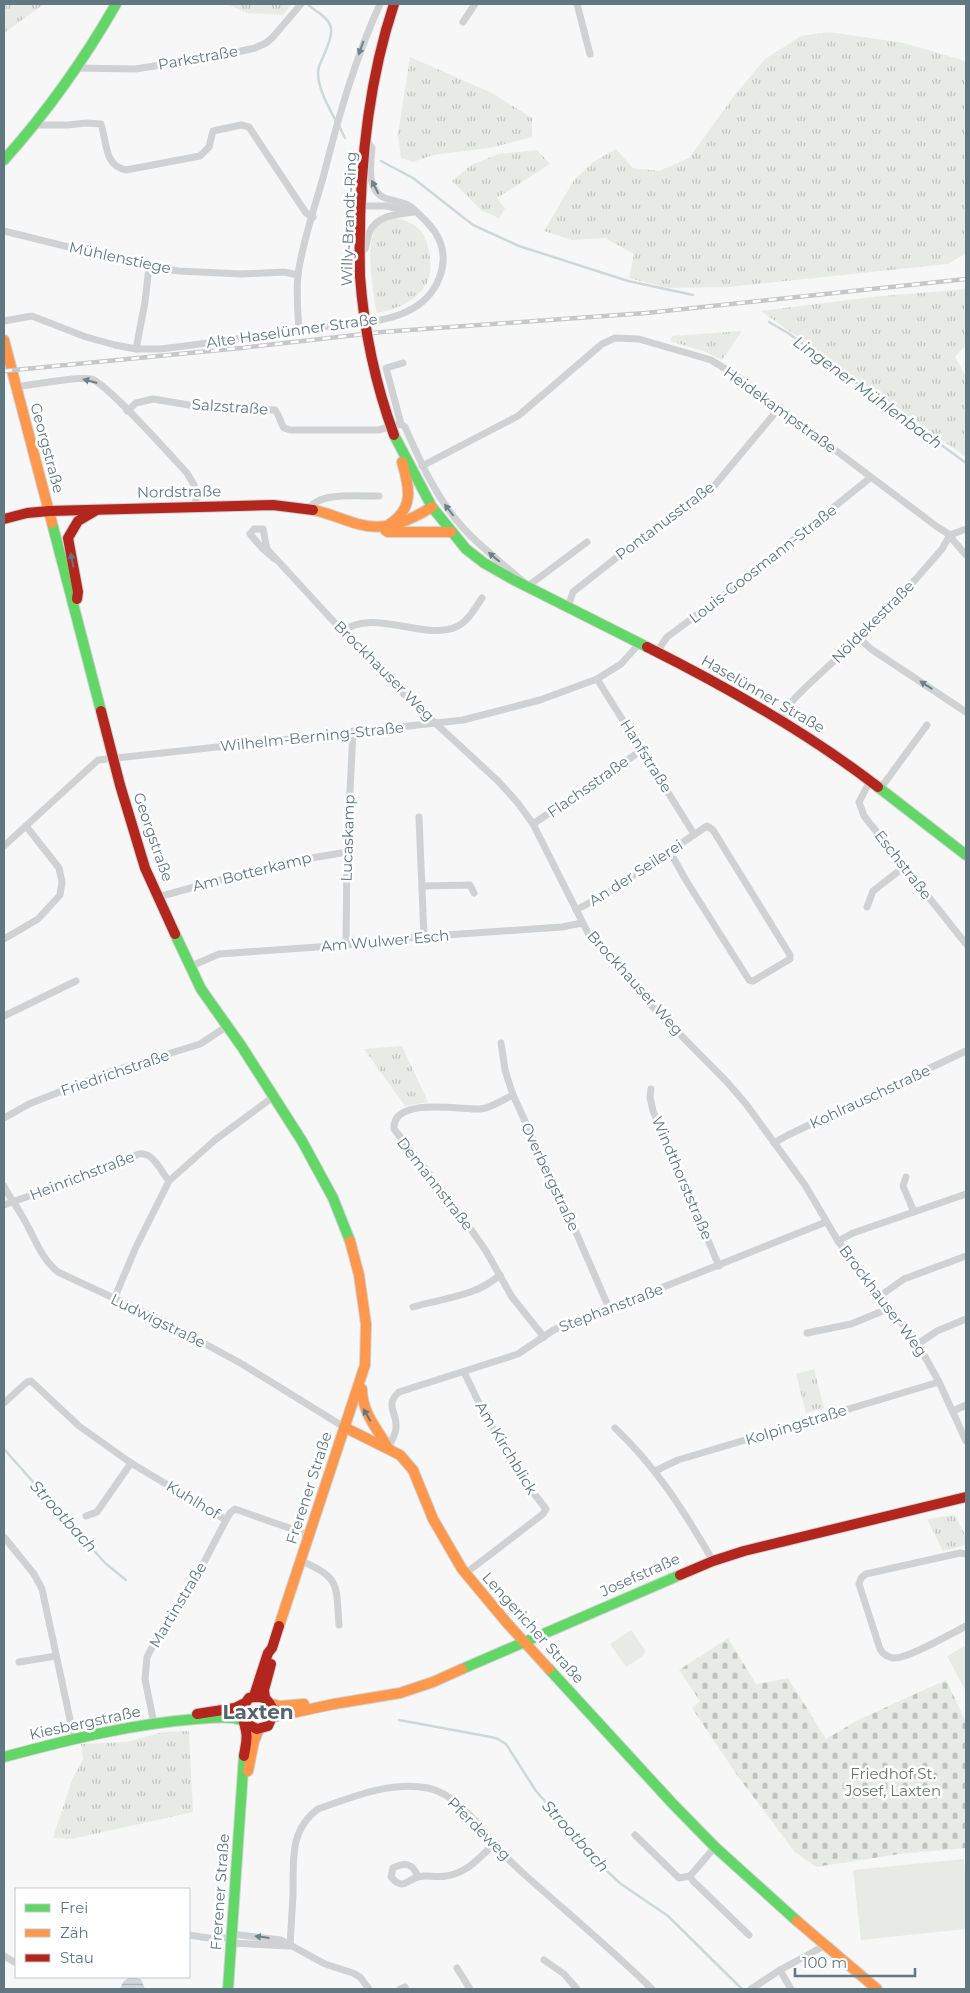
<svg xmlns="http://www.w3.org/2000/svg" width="970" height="1993" viewBox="0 0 970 1993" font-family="Montserrat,sans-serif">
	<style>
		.grass { fill: url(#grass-tufts) }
		.cemetery { fill: url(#cemetery-stones) }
		.garden { fill: #e8ebe5 }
		.water { fill: url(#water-rules) }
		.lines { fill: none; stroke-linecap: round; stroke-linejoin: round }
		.stream { stroke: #ced8da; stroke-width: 2.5 }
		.fast-casing { stroke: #d1d4d5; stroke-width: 12 }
		.slow-casing { stroke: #d1d4d5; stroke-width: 12 }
		.jam-casing { stroke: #d1d4d5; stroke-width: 12 }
		.street { stroke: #d0d1d2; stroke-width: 7 }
		.fast { stroke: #63d668; stroke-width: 10 }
		.slow { stroke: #ff974d; stroke-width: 10 }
		.jam { stroke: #b3261e; stroke-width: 10 }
		.rail-casing { stroke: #c5c7c8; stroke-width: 4.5 }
		.rail { stroke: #fff; stroke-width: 2.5; stroke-dasharray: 8; stroke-linecap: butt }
		.jam-bridge-casing { stroke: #d1d4d5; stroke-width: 12; stroke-linecap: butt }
		.jam-bridge { stroke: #b3261e; stroke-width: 10 }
		.oneway { fill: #6c818b }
		.oneway2 { fill: #617883 }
		.labels { text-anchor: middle; stroke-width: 5; stroke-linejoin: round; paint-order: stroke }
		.street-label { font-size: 15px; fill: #617883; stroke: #fff }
		.park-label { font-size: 15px; fill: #687a61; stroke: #fff }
		.water-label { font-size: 16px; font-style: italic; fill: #5c787d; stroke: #fff }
		.district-label { font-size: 20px; font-weight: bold; fill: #54656d; stroke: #fff }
	</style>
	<defs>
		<pattern id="grass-tufts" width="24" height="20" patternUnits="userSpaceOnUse" patternTransform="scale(1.25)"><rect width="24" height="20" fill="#e8ebe5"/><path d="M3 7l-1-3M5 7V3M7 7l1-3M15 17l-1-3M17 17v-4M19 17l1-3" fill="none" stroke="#bfc3bf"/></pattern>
		<pattern id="cemetery-stones" width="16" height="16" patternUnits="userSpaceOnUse" patternTransform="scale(1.25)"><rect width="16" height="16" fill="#e8ebe5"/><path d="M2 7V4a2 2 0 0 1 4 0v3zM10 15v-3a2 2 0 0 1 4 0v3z" fill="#bfc3bf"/></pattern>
		<pattern id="water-rules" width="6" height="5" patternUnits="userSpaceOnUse" patternTransform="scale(1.25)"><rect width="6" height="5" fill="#ced8da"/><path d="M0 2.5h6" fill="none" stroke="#abb4b6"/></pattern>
	</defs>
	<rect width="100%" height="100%" fill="#f7f7f7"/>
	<g class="grass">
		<polygon points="4,4 44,4 4,33"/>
		<polygon points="226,4 292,4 283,15 247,13"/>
		<polygon points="829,32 904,43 962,60 966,63 966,253 948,264 728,287 668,288 629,278 634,254 605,238 572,240 544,231 574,180 593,162 616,149 633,168 659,171 689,158 734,96 765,59 801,36"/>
		<polygon points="410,57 492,93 532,118 532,137 489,148 433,155 413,162 401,158 398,134"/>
		<polygon points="537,150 550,164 497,198 505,209 499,218 482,211 452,181 471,165 498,154"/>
		<path d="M396,218C420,223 428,236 430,259C431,268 431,276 426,285C415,301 396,310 377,313C373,295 366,247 374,232C379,222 387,220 396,218Z"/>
		<polygon points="966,289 966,345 955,357 964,373 966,374 966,457 761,311 872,297"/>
		<polygon points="742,331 722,360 703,351 670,341 672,336"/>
		<polygon points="402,1046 428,1102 405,1106 364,1049"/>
		<polygon points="814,1369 824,1408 806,1413 796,1374"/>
		<polygon points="955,1515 966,1537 966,1545 943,1551 927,1519"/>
		<polygon points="189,1731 193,1812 72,1839 53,1838 72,1780 83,1759 81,1744 127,1742 163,1732"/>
	</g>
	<polygon class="cemetery" points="728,1638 756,1684 788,1678 826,1739 858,1720 946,1680 966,1722 966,1848 899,1854 816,1867 794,1851 737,1775 692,1708 700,1701 679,1670"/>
	<g class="garden">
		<polygon points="631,1630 645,1650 644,1655 626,1667 610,1644"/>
		<polygon points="966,1645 966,1692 947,1656"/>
		<polygon points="964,1859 966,1880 966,1929 861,1940 853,1870"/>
	</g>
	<polygon class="water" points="129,1977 141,1979 145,1989 120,1989 123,1982"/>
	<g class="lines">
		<g class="stream">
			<path d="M307,4C333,23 337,24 324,55C321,61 318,67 318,73C318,89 329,108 336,121"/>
			<polyline points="339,126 345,138"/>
			<polyline points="381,161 413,178 473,225 519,246 628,281 693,295"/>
			<polyline points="769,322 788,333 966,463"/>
			<polyline points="4,1449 105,1563 126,1580"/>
			<polyline points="399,1720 491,1737 498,1739 506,1744 536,1791 608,1872 621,1884 668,1916 742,1989"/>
		</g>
		<defs>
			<g id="fast">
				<path d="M4,160C47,112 84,60 116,4"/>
				<polyline points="394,435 432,507 466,549 484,563 514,580 647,647"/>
				<polyline points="52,523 101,711"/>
				<polyline points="878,787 966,855"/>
				<polyline points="175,934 201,989 242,1047 302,1141 333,1198 350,1241"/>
				<polyline points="462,1669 680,1575"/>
				<polyline points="549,1669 672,1803 715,1847 797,1921"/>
				<path d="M4,1757C67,1740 131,1724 196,1719C212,1718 227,1716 242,1720"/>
				<polyline points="228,1989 244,1756"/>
			</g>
			<g id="slow">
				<polyline points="4,340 52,523"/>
				<path d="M313,510C329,513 343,520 358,524C385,532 409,521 432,507"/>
				<path d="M390,524C415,507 409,487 402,462"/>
				<polyline points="385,530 388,532 451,532"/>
				<path d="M362,1389C362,1413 377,1428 388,1448"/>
				<polyline points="344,1427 400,1455 413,1470 433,1519 462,1569 507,1623 549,1669"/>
				<polyline points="279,1626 365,1365 366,1324 359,1275 350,1241"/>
				<polyline points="272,1704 280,1706 304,1704"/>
				<polyline points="273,1717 334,1704 400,1693 433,1682 462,1669"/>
				<polyline points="248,1771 254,1741 259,1729"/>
				<polyline points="797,1921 877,1989"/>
			</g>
			<g id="jam">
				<path d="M360,276C358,187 366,88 394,4"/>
				<polyline points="4,519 27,513 49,511 273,505 313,510"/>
				<polyline points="77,599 78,592 68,538 78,521 95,511"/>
				<path d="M647,647C727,687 807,732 878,787"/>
				<polyline points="101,711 120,785 145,868 175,934"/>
				<polyline points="680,1575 713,1561 744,1551 966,1497"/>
				<polyline points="254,1696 268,1653 272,1648 279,1626"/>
				<polyline points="265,1698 264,1690 271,1664"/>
				<polyline points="197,1714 235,1708 243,1704"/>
				<path d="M244,1756C245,1748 248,1739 246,1731C243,1714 237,1714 249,1698C264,1695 268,1698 274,1712L268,1726L257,1729L245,1723"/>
			</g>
		</defs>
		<use href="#fast" class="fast-casing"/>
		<use href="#slow" class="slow-casing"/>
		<use href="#jam" class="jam-casing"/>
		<g class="street">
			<polyline points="577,4 590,54"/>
			<polyline points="463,22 475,4"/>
			<polyline points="75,68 135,69 219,56 255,48 266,43 273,37 301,4"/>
			<path d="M34,125H68L86,123L101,124C107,142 104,166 126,170L200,156L209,147L213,131L241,125L249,127L306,213L313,217"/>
			<polyline points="361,206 386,206 409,211"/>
			<polyline points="4,231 149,267 179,271 241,274 284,272 298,275"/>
			<path d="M360,251L365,249C367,244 367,238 369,233C377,215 397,214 414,212"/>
			<path d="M4,321L32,316L86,337L115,345L136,349H160C214,343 268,334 322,327C348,324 385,323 408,311C437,297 454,262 435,232C430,225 418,213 411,207C398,197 378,205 372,182C369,172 371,158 372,148L367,141"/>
			<path d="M299,331C298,313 296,292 298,274C303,240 315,207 324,174C339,115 355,59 380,4"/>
			<polyline points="136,349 145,302 149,267"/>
			<path d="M15,387C32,385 77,376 91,379C107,383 172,457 187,473L194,485L197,508"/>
			<path d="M127,411L136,403L153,399L195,406L275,410C280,416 280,422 284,428L290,430H378L401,424L405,427C421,463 437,500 465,530C484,550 507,567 528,586L587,542"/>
			<polyline points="401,424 386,368 403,363"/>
			<polyline points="422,466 518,416 602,344 615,338 639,339 711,360 737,376 936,526 950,535 953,540 966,555"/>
			<path d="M309,509C319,491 361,497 379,496"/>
			<polyline points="275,559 262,548 250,534 254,529 263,529 267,549 380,672 498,781 517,802 533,824 589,935 651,1005 727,1082 746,1104 805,1185 838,1241 918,1344 939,1382 966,1441"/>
			<polyline points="568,607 573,592 649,532 714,486 780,407"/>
			<path d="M342,632C372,607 423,641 456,627C468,622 475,608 482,598"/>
			<polyline points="859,638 871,649 966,712"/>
			<polyline points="657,652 667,637 732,589 870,478"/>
			<polyline points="597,679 694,834"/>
			<polyline points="779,719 795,698 807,686 888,611 942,549 950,535 966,529"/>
			<polyline points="870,781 859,802 864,816 966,944"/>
			<polyline points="880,789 927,725"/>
			<polyline points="419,817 424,937"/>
			<polyline points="533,824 642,750"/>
			<polyline points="4,846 98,760 463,720 540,700 597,679 621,664 640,643"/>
			<polyline points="422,886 470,885 474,893"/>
			<polyline points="158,897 282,863 347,852"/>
			<polyline points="867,907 873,891 904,867"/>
			<polyline points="576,910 606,894 707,826 713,830 790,955 790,959 753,981 749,980 687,882 670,852"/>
			<polyline points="4,939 38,919 60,895 62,882 59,868 26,826"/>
			<polyline points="346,945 347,852 353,731"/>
			<polyline points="189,967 219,954 346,945 417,937 562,927 582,923"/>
			<polyline points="4,1016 76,981"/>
			<polyline points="501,1043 505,1070 513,1095 572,1223 609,1308"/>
			<polyline points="651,1089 650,1097 653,1111 719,1266"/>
			<path d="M513,1095C502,1100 492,1108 480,1109C461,1110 392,1096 394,1129L456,1208L486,1251L512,1297L544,1337"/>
			<polyline points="4,1118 29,1104 110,1072 200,1044 226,1027"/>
			<polyline points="774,1143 788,1135 966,1051"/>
			<polyline points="906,1177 903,1186 914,1212"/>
			<path d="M4,1186C9,1197 16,1205 22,1216C34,1235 40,1258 58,1272L165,1322L242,1364L344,1427"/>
			<path d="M4,1205L105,1169L139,1154C154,1152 161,1172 169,1181"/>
			<polyline points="838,1241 853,1233 966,1194"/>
			<polyline points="880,1296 904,1279 966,1256"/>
			<polyline points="114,1299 136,1247 169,1181 215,1140 273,1097"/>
			<path d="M413,1307C443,1298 475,1297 500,1275"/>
			<polyline points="807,1333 851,1324 890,1308"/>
			<polyline points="918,1344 937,1331 966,1319"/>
			<polyline points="464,1372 479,1403 515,1469 546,1509 543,1514 466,1573"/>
			<polyline points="4,1403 27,1382 31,1381 79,1426 131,1463 226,1520 230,1513 235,1509 309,1535"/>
			<polyline points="953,1411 966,1405"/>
			<path d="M615,1428C657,1468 684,1511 713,1561"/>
			<path d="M388,1448C391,1442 397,1433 396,1425C396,1411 385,1405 399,1392L518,1354L552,1331L566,1324L666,1286L826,1222"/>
			<polyline points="655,1471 678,1460 939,1382"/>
			<polyline points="86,1516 97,1512 131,1463"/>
			<polyline points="4,1537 34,1574 42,1589 74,1738"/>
			<path d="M966,1554L960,1553L866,1574L861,1578L859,1584L880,1649C883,1654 887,1657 893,1658C906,1660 952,1633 966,1626"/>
			<path d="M301,1561C341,1577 336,1586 339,1625"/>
			<polyline points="19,1662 56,1656"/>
			<polyline points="154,1724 145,1679 147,1657 161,1630 187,1595 226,1520"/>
			<polyline points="635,1835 679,1878 690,1876"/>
			<polyline points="715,1847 690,1876 693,1881 749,1935"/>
			<path d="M418,1877C413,1863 405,1862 393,1868L391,1877C403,1891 407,1880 418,1877C426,1874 437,1878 446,1876C467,1873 479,1858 494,1844"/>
			<polyline points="232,1934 281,1940 325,1964 353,1973 360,1977 369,1989"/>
			<polyline points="189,1935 208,1938 232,1938"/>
			<polyline points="231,1943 289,1946"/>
			<path d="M290,1946C291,1929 292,1912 293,1895C294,1863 288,1831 318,1809C352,1797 390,1781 428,1788C456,1794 476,1822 493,1843C503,1854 514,1865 525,1875C568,1913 611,1949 652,1989"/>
			<polyline points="4,1956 16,1963"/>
			<polyline points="544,1960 564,1974 577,1989"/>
			<polyline points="457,1968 470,1989"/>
			<polyline points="780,1970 791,1989"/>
			<polyline points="400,1989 405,1987"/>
			<polyline points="751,1989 780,1970 824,1946"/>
		</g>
		<use href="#fast" class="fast"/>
		<use href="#slow" class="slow"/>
		<use href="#jam" class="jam"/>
		<defs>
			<polyline id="rail" points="4,371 241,348 382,332 646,313 966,279"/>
		</defs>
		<use href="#rail" class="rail-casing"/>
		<use href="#rail" class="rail"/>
		<defs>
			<path id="jam-bridge" d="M360,276C364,331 375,383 394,435"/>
		</defs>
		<use href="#jam-bridge" class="jam-bridge-casing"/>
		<use href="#jam-bridge" class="jam-bridge"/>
	</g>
	<defs><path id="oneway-solid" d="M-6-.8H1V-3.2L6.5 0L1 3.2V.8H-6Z" transform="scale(1.25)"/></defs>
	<g class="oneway">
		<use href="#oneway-solid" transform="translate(361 48) rotate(110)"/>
		<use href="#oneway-solid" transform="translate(375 187) rotate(-117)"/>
		<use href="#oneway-solid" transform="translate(90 381) rotate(-165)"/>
		<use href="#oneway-solid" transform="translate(449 510) rotate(-127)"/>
		<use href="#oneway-solid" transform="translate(494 557) rotate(-140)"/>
		<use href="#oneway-solid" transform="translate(926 685) rotate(-147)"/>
		<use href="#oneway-solid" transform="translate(262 1937) rotate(-173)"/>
	</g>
	<g class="oneway2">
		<use href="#oneway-solid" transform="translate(72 560) rotate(-102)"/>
		<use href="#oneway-solid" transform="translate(367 1415) rotate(-120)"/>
	</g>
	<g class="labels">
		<g class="street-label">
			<text transform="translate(198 58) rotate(-10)" y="5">Parkstraße</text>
			<text transform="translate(349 219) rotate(-88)" y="5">Willy-Brandt-Ring</text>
			<text transform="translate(120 258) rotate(12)" y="5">Mühlenstiege</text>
			<text transform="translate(292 331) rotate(-8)" y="5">Alte Haselünner Straße</text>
			<text transform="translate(230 407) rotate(4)" y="5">Salzstraße</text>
			<text transform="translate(780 410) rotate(36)" y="5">Heidekampstraße</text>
			<text transform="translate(47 448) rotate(75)" y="5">Georgstraße</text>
			<text transform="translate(179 492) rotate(-1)" y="5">Nordstraße</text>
			<text transform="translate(665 521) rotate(-37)" y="5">Pontanusstraße</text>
			<text transform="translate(763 564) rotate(-38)" y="5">Louis-Goosmann-Straße</text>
			<text transform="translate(873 622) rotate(-45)" y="5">Nöldekestraße</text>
			<text transform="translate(384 671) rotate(45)" y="5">Brockhauser Weg</text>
			<text transform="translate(763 694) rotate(30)" y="5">Haselünner Straße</text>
			<text transform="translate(312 737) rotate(-6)" y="5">Wilhelm-Berning-Straße</text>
			<text transform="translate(646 756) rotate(58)" y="5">Hanfstraße</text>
			<text transform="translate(588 787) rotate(-35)" y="5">Flachsstraße</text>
			<text transform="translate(153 837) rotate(71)" y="5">Georgstraße</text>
			<text transform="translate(348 838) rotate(-88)" y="5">Lucaskamp</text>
			<text transform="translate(903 865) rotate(52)" y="5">Eschstraße</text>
			<text transform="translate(252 872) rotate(-14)" y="5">Am Botterkamp</text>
			<text transform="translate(636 873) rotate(-33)" y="5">An der Seilerei</text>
			<text transform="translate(385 941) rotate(-5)" y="5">Am Wulwer Esch</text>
			<text transform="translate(635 983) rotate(48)" y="5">Brockhauser Weg</text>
			<text transform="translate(115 1073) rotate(-19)" y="5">Friedrichstraße</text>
			<text transform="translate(870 1097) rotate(-25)" y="5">Kohlrauschstraße</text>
			<text transform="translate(82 1176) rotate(-21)" y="5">Heinrichstraße</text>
			<text transform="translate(550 1177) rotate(65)" y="5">Overbergstraße</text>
			<text transform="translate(682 1178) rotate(67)" y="5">Windthorststraße</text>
			<text transform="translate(435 1184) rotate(52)" y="5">Demannstraße</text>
			<text transform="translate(883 1301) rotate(53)" y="5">Brockhauser Weg</text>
			<text transform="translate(611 1308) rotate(-21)" y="5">Stephanstraße</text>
			<text transform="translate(158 1321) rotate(26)" y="5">Ludwigstraße</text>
			<text transform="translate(796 1425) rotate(-17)" y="5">Kolpingstraße</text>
			<text transform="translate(506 1448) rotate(59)" y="5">Am Kirchblick</text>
			<text transform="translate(309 1488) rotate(-72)" y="5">Frerener Straße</text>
			<text transform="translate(193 1500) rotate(31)" y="5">Kuhlhof</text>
			<text transform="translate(640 1575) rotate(-24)" y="5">Josefstraße</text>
			<text transform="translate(178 1605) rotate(-59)" y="5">Martinstraße</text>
			<text transform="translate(533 1628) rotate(48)" y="5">Lengericher Straße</text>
			<text transform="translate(85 1723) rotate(-12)" y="5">Kiesbergstraße</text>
			<text transform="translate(479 1829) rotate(45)" y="5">Pferdeweg</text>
			<text transform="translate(220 1892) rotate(-86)" y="5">Frerener Straße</text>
		</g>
		<g class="park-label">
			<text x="893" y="1779">Friedhof St.<tspan x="893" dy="17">Josef, Laxten</tspan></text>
		</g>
		<g class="water-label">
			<text transform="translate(868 392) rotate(36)" y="6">Lingener Mühlenbach</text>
			<text transform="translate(64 1516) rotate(48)" y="6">Strootbach</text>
			<text transform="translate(576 1836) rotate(48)" y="6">Strootbach</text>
		</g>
		<g class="district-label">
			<text x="258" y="1719">Laxten</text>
		</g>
	</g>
	<rect width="970" height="1993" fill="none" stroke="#617883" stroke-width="10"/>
	<rect x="15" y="1888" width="175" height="90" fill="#ffffff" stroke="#c0c9cd"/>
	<rect x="25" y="1904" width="25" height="8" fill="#63d668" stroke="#c0c9cd"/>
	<text x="60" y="1913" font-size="15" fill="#617883">Frei</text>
	<rect x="25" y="1929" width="25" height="8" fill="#ff974d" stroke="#c0c9cd"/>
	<text x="60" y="1938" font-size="15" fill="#617883">Zäh</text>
	<rect x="25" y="1954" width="25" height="8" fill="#b3261e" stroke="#c0c9cd"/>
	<text x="60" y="1963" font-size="15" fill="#617883">Stau</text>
	<path d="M795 1968v8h120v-8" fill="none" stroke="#617883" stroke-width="2.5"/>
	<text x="802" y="1968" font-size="15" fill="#617883" stroke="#ffffff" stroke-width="4" paint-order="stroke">100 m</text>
</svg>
